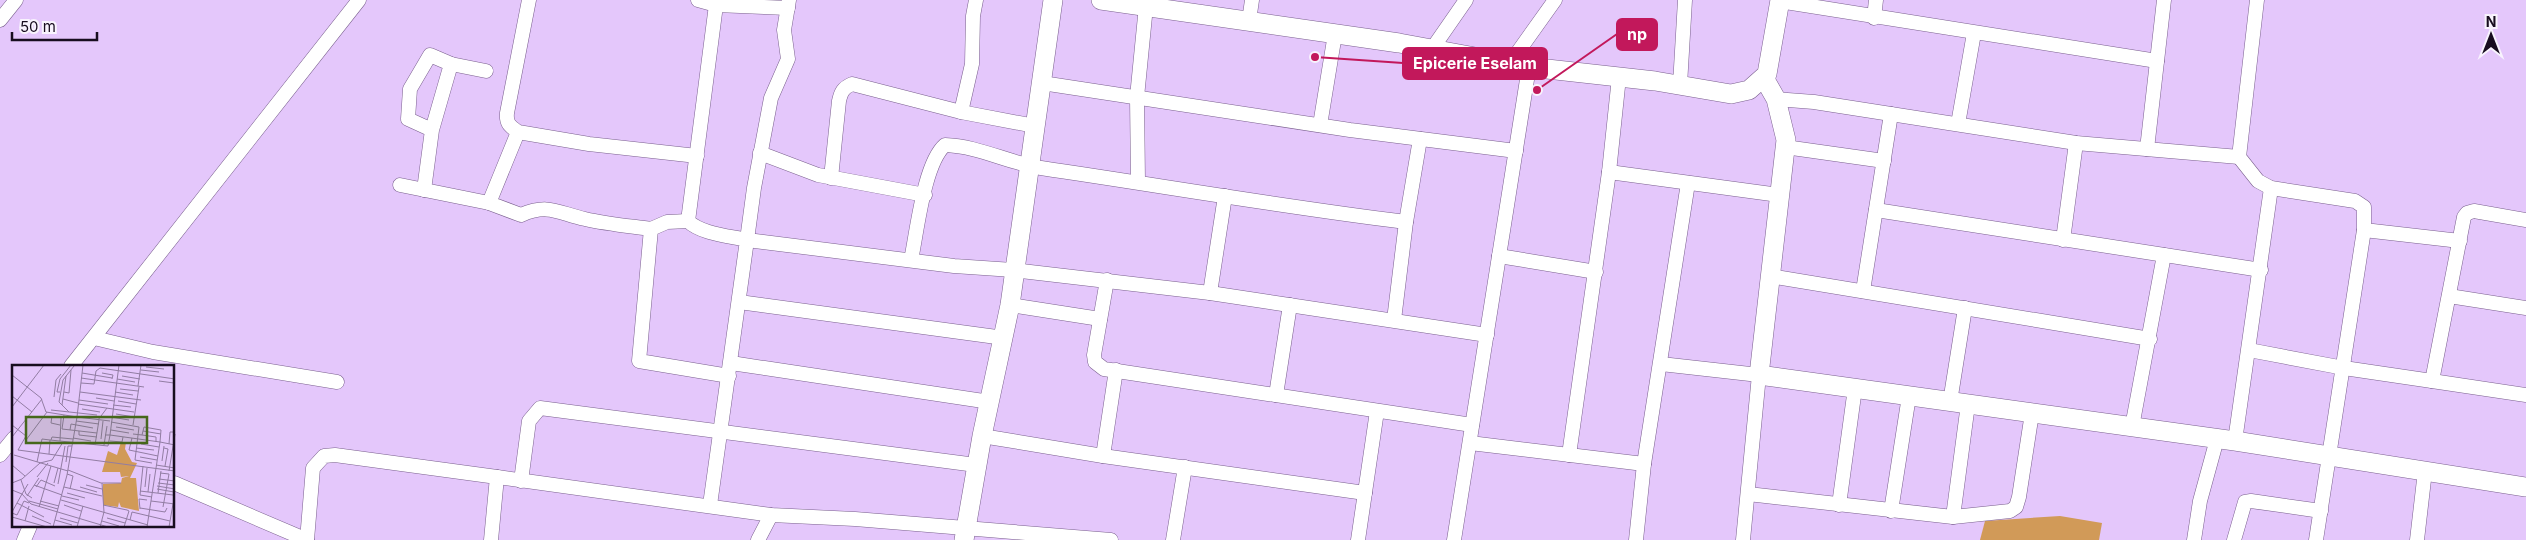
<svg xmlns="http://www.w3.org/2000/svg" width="2526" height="540" viewBox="0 0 2526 540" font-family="Inter,sans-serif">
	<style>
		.green { fill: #d19a58 }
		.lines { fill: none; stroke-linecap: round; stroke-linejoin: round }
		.street-casing { stroke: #7a608e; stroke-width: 15 }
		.secondary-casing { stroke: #7a608e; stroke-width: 20 }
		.street { stroke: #fff; stroke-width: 14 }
		.secondary { stroke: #fff; stroke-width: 19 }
		.inset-road { fill: none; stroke: #927da3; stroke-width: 1 }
		.view { fill: #46671c; fill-opacity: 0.15; stroke: #46671c; stroke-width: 2.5 }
		.inset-edge { fill: none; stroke: #180d1f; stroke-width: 2.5 }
		.leader { fill: none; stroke: #c2185b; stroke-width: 2 }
		.callout-dot { fill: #c2185b; stroke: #f8f3fd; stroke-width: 2 }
		.callout { fill: #c2185b; stroke: #c2185b; stroke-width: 2 }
		.callout-label { font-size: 16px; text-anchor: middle; font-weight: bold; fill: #fff }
	</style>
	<rect width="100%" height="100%" fill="#e4c7fb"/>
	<polygon class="green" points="2060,516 2102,523 2099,540 1980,540 1985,521"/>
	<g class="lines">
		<defs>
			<g id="street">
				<path d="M529,0L507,113C506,124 510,126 518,132L589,144L697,156"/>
				<polyline points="698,0 716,5 788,8"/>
				<polyline points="789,0 784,30 788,59 771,98 754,188 747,240 954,266 1013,270 1210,293 1487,335"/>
				<polyline points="976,0 973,16 972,64 961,112 1035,126"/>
				<polyline points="2257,0 2239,157 2258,181 2271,188 2355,201 2364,207 2364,230 2316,540"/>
				<polyline points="1779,1 2157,61"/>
				<polyline points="1874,18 1876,0"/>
				<polyline points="0,20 16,0"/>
				<polyline points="1249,21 1252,0"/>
				<polyline points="1432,49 1466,0"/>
				<polyline points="1510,63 1555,0"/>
				<polyline points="451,64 486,71"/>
				<polyline points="1042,83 1350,130 1516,151"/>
				<polyline points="1680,85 1685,0"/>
				<polyline points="1776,99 1814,102 2076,143 2239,157"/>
				<polyline points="1958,124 1974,33"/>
				<polyline points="1320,125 1335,34"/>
				<path d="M518,132L489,203L521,215C549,203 558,213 585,219C606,224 629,226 651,229"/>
				<polyline points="1785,147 1884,161"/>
				<polyline points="2147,149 2164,0"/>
				<polyline points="760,153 818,175 925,195"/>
				<polyline points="1609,172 1779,195"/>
				<path d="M831,178L839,101C841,92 843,88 852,84L961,112"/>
				<polyline points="1138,182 1137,97 1146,6"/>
				<polyline points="400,185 489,203"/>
				<polyline points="424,190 432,130 451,64 430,55 410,89 408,119 432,130"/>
				<polyline points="1876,210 2261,270"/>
				<polyline points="688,221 667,222 651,229 639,361 729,376"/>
				<polyline points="2364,230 2460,241"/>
				<polyline points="2063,240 2076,143"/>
				<polyline points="1499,256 1596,272"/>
				<path d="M911,260C917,232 924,163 945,145C978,146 1009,163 1041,168C1163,186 1284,207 1406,222"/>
				<polyline points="1770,276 2150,339"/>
				<polyline points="1107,280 1094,355 1095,362 1104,369 1472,425"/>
				<polyline points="1863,291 1891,114"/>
				<polyline points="1210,293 1225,196"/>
				<polyline points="2449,296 2526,308"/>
				<polyline points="739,302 1004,338"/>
				<polyline points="1010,305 1100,319"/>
				<polyline points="1394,320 1406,222 1420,139"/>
				<polyline points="94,338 153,352 337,382"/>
				<polyline points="2249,350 2344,368 2432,381 2464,217 2467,213 2474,211 2526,220"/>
				<polyline points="731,363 990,402"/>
				<polyline points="1661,364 1759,375 1743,540"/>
				<polyline points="71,366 359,0"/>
				<polyline points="2432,381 2526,395"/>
				<polyline points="1276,395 1290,305"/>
				<polyline points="1950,402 1965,308"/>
				<polyline points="2132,427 2164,255"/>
				<polyline points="982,436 1103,456 1365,493"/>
				<polyline points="2235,441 2271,188"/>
				<polyline points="1470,443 1644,464"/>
				<polyline points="0,455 14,438"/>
				<polyline points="1569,455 1609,172 1619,77"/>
				<polyline points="1103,456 1116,370"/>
				<polyline points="497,477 771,515 855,519 1111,540"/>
				<polyline points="521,481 529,421 540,408 976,465"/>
				<polyline points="174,483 307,540"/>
				<polyline points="1748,494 1953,517 2010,511 2016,507 2019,497 2032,413"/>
				<path d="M710,505L747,240C730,236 701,234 688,221L716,5"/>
				<polyline points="1839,505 1855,388"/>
				<polyline points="1891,511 1909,396"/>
				<polyline points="1953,517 1968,404"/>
				<polyline points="24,540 30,526"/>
				<polyline points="307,540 313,468 324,456 335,455 497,477 491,540"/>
				<polyline points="758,540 771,515"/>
				<polyline points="1173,540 1185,467"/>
				<polyline points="1358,540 1377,411"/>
				<polyline points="1454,540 1529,67"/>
				<polyline points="1636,540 1644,464 1688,183"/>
				<polyline points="2194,540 2200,501 2217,439"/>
				<polyline points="2234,540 2245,502 2251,501 2321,511"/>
				<polyline points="2417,540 2425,471"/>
			</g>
			<g id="secondary">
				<polyline points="1101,0 1399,43 1529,67 1655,81 1731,94 1749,90 1767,74 1780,0"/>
				<polyline points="1764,78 1776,99 1786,140 1759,375 2235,441 2526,487"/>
				<polyline points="964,540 982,436 1010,305 1053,0"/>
			</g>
		</defs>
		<use href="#street" class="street-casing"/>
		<use href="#secondary" class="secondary-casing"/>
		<use href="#street" class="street"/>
		<use href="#secondary" class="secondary"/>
	</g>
	<g transform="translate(12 365)">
		<rect width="162" height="162" fill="#e4c7fb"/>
		<path d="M109,77H114L113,84L120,97L125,98L118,113H124L127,146L109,142L107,137L106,142L91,140V119L109,118L110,113L117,111L109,112L108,107H90L96,86L105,90Z" fill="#d19a58"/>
		<path class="inset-road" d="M107,0L98,70L148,77L135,162M134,2L152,4M129,5L147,7M70,8L100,13M90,8L101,10L100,14M0,10L29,33L34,47L65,52L71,0M110,11L128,14M69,13L132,22M105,14L123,17M147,16L162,18M69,18L82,19L84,6L88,3L163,14M126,21L129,0M108,24L126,26M48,27H45L48,14L59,0M52,27L57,28L59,5M68,27L129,35M103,27L121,30M0,31L20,47M42,32L44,15L49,9M84,33L102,36M51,34L66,38M67,35L96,39M106,36L124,39M66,39L122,47M50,40L54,11M101,40L119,42M0,42L32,0M70,44L88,47M39,45L85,50M57,47L47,37L51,15L62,1M104,49L122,52M52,50L50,64L85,68M40,51L39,58L48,60M99,52L117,55M86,55L95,43M64,56L87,59M99,57L127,62L123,95L140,98M0,60L14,71L6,85L58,92M121,60L127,22M104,62L122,65M58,65L59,59L81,63M99,65L117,68M67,66V70L85,72M131,66L149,69M121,69L130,70L132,62L149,65L148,77L163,80M130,70L144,72V77M0,72L30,34M61,73L79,76M120,73L117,85L146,91M89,74L91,56M14,75L35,47M38,75L96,81L98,70H93M39,75L40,72L61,74M48,76L49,53M98,76L110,77L111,72M129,79L147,82M157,79L158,67H163M83,80L87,55M92,80L95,61M124,83L142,85M152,83L156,84L153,101M2,90L56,106M58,92L163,106M128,92L145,95M150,96L152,81M25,97L30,74L38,75L37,89M54,97L56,81H60M0,100L13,111M144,100L163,103M131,101L128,130L140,132M56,105L89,118H109M157,106L163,69M148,108L157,109L151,142M55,109L61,111L58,124M25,112L36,98M147,114L163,116M9,115L14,129L20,133M0,118L10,114L28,98L40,95L51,77M42,118L46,103M146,118L163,120M46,119L53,81M22,120L50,130M74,120L90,124M145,121L163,124M24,122L29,115L43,121M52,122L90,131M68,122L85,127M133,122L135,103M145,124L162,127M0,125L10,129L16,119M128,126L161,130M136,127L138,109M55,128L73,133M146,128L149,106M15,131L27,113M50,131L67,135M49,135L136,160M17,136L46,144M28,136L47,141M139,136L163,139M5,138L32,152M52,140L69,146M91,140L115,145M27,142L39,101M128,143L153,147L155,143M128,144L127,134L135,135M0,147L10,129L19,139L96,162M0,148L5,150L12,136L17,138M20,151L39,159M0,152L35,162M48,153L66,158M95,153L113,158M43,155L60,160M118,155L120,147L158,156M13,156L17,141M90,156L107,161M41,162L55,110L65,52L98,56M65,162L71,141M88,162L92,147L90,118M112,162L117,146L115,145M157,162L161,139"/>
		<path class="view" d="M14,52H135V78H14Z"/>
		<rect width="162" height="162" class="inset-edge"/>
	</g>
	<path class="leader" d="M1537 90L1617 34M1315 57L1403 63"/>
	<g class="callout-dot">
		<circle cx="1537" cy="90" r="5"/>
		<circle cx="1315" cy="57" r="5"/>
	</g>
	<g class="callout">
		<rect x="1617" y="19" width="40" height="31" rx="5"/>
		<rect x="1403" y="48" width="144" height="31" rx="5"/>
	</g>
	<g class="callout-label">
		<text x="1637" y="40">np</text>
		<text x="1475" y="69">Epicerie Eselam</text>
	</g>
	<g transform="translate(2491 35)" stroke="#f8f3fd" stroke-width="4" paint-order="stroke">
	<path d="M0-4L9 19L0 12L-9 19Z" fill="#180d1f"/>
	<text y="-8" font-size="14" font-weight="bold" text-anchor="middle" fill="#180d1f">N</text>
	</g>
	<path d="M12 32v8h85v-8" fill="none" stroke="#180d1f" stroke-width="2.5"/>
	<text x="20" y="32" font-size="15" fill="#180d1f" stroke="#f8f3fd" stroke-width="4" paint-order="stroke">50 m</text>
</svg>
